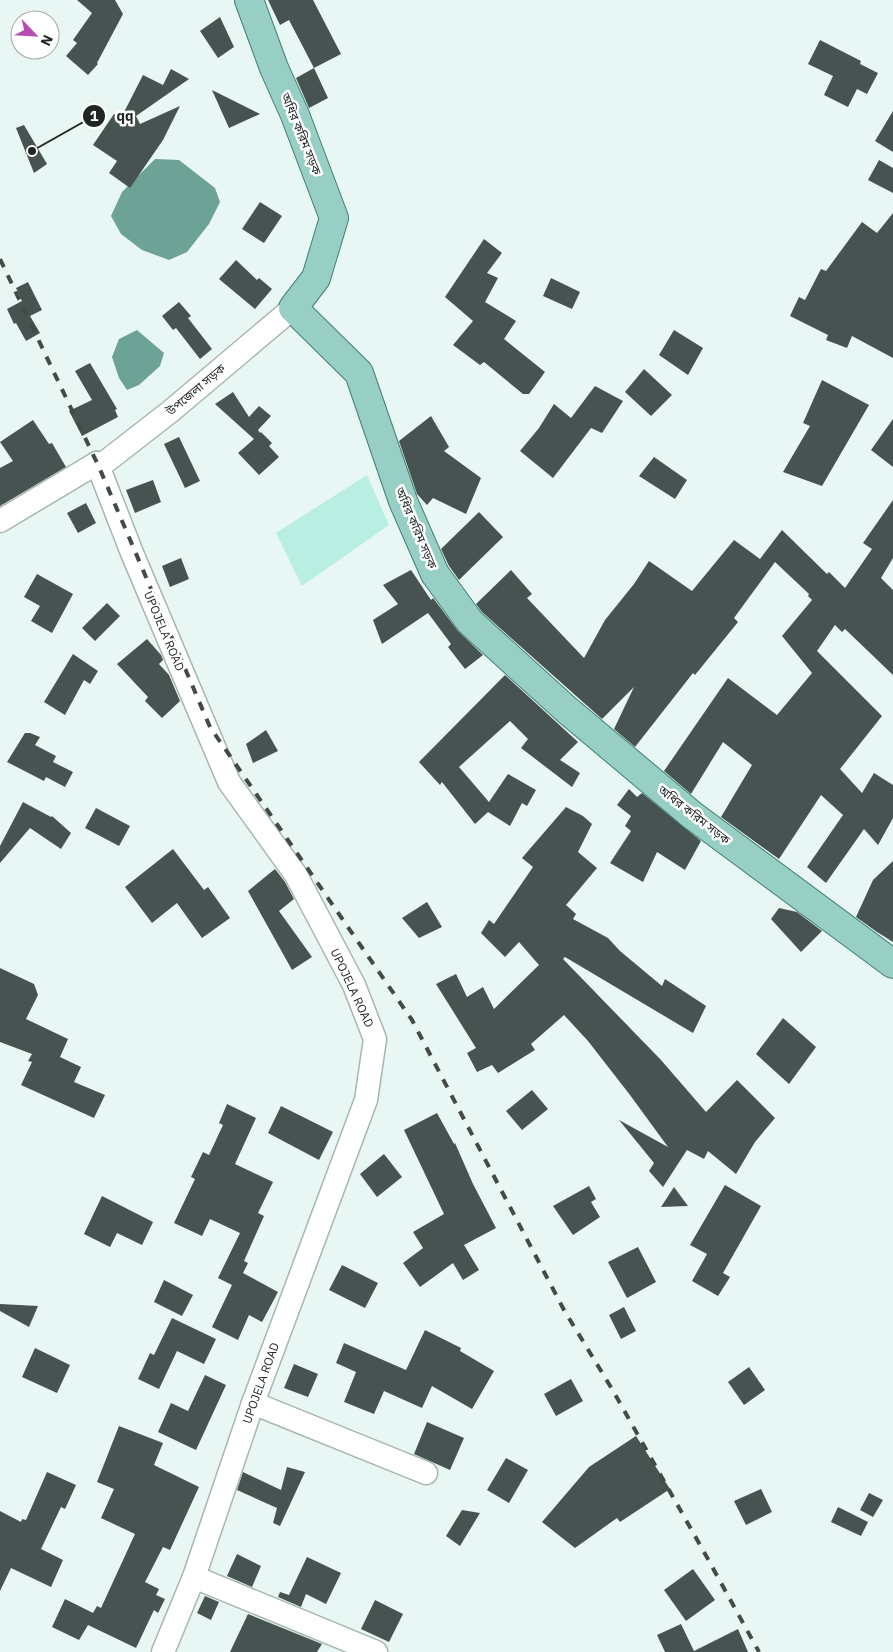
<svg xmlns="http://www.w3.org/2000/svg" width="893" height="1652" viewBox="0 0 893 1652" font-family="'IBM Plex Sans','Noto Sans Bengali',sans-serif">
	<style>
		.green { fill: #b9efe3 }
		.water { fill: #6da297 }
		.building { fill: #475351 }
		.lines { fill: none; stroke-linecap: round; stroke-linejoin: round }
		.minor-casing { stroke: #a7b6b2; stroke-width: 25 }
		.major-casing { stroke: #417f74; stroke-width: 30 }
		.minor { stroke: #fff; stroke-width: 22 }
		.major { stroke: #98cfc5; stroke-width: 28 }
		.rail { stroke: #434a48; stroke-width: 4; stroke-dasharray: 9 9; stroke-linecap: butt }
		.labels { text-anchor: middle; stroke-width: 5; stroke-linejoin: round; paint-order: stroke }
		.street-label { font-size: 12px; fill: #1f2523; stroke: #fff }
		.leader { fill: none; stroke: #1f2523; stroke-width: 2 }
		.callout-dot { fill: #1f2523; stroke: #fff; stroke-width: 2 }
		.mark-label { font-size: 15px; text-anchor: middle; font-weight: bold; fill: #fff }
		.callout-label { font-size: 14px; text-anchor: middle; font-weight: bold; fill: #1f2523; stroke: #fff; stroke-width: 5; stroke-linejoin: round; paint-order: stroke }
	</style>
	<rect width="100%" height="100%" fill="#e8f7f4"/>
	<polygon class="green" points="367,475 389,525 302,586 276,533"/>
	<g class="water">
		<polygon points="155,159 179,160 215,188 220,202 209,224 187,252 169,260 142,250 121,234 111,216 122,192"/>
		<polygon points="137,330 164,353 160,366 139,385 127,390 119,378 112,357 119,339"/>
	</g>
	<g class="building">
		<polygon points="77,0 115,0 123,14 97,63 98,64 88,75 66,56 77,43 73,40 92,13"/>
		<polygon points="268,0 313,0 341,54 314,68 289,20 280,25"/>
		<polygon points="220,17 234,47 218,58 200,31"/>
		<polygon points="820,40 861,61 860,64 878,73 867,94 857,89 848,107 824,95 833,76 808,64"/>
		<polygon points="314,68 328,98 309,108 296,78"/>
		<polygon points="171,69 189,79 136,116 140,124 180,106 163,140 130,188 109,173 117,161 93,145 114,114 121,118 143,75 163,85"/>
		<polygon points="212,90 260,114 229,128"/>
		<polygon points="893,111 893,152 875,141"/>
		<polygon points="24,125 47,164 34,173 16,128"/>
		<polygon points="879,160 893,168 893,193 868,180"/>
		<polygon points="260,202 282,216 264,243 242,229"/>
		<polygon points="893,213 893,358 852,336 847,348 826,340 828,335 790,316 799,297 805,300 821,269 826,271 862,222 877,233"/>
		<polygon points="484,239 502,253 487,273 498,278 485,302 516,321 504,339 545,372 529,394 523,394 484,362 480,365 453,345 473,321 445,297"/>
		<polygon points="236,260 257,280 259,278 272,289 255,309 219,279"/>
		<polygon points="551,278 580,292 572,309 543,296"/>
		<polygon points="28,282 42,310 30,316 40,333 26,341 16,323 14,324 7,309 22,301 16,288"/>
		<polygon points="179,302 191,316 188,318 212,349 200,359 176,328 173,330 162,316"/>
		<polygon points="674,330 703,348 688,375 659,355"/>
		<polygon points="90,363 117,409 115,410 118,417 82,436 69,411 92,400 75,371"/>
		<polygon points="644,369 672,395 651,416 625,392"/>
		<polygon points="822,380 869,405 822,486 783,472 810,426 803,423"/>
		<polygon points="595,386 623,401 602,433 591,428 553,478 520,451 539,428 554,404 571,418"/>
		<polygon points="233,392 249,417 259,406 271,416 258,430 260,433 261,432 272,443 269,446 279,457 259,475 238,453 254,439 215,404"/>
		<polygon points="431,416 449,447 444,451 481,478 466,514 433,498 427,505 417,494 399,441"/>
		<polygon points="893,419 893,467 871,450"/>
		<polygon points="33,420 49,444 52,443 66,467 0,506 0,468 13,461 0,442"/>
		<polygon points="179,437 200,481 185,488 164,444"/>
		<polygon points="654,457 687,480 675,499 639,476"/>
		<polygon points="153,480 161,502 135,513 126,490"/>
		<polygon points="893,500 893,558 881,578 893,590 893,675 845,629 842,632 835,625 817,651 882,716 840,769 862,793 874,773 893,785 893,818 878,845 864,829 826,883 807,867 843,815 821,795 779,859 721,817 752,765 723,742 691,794 664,771 728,678 777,715 812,673 782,636 812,600 808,596 809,594 775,562 734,618 738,622 695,675 693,673 635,747 614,729 634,687 602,719 482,612 476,604 511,570 532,594 527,598 584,658 605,620 634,584 649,561 692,591 734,540 760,559 782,530 827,574 829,572 845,588 872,549 863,543"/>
		<polygon points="86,503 96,523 78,533 67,513"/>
		<polygon points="479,512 503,537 459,580 449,566 441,549"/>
		<polygon points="181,558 189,579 170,587 162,566"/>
		<polygon points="411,570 431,600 433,598 458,631 483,655 465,669 448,647 451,644 428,613 382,644 373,620 398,604 383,585"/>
		<polygon points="37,574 73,594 52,633 31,621 40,606 24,597"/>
		<polygon points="107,603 120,616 95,641 82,628"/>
		<polygon points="147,639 161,655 163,660 159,664 169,675 180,701 162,718 145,701 148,697 117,664"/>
		<polygon points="73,654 98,671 90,684 84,680 65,715 44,702"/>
		<polygon points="505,675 578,742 560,760 580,773 572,787 521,748 528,739 530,741 510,721 459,767 489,802 508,774 536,790 527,806 522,803 510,826 488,812 475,824 442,782 440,785 419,762"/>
		<polygon points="266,730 278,751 253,763 246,744"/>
		<polygon points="25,733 30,733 40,737 35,745 56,756 53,762 73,772 65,787 46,777 44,781 7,762"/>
		<polygon points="629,789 637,797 642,793 701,841 685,870 657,852 643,882 610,863 631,831 625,826 631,816 617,805"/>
		<polygon points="23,802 51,817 52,816 71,833 61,849 30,828 0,863 0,846"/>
		<polygon points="566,807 583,816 592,824 578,852 597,868 566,905 576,914 573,919 608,938 620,951 662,986 665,979 706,1006 693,1033 565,957 563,959 661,1060 706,1112 737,1080 775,1118 755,1142 736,1174 708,1151 704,1159 687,1150 663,1187 649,1171 654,1163 619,1120 668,1147 630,1095 588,1041 564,1015 531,1044 535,1050 498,1073 492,1065 477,1072 467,1053 476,1048 436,984 456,974 467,997 483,987 494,1009 539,965 519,942 505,957 481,933 489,920 494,924 533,867 522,858"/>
		<polygon points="96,808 130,826 119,846 85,828"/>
		<polygon points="173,849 204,890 208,887 230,918 202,938 177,903 152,923 125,887"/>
		<polygon points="893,861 893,942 877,932 856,917 873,880"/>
		<polygon points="275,869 285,882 294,899 279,911 312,957 292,970 248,891"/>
		<polygon points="427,902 442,927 419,938 402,918"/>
		<polygon points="779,908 797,912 822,931 801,952 771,919"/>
		<polygon points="0,968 34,984 38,995 26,1019 68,1039 60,1057 81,1067 74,1082 105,1095 94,1118 21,1085 32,1062 28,1061 32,1054 0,1042"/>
		<polygon points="783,1018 816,1047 789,1084 756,1054"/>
		<polygon points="532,1090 548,1109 522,1130 506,1111"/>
		<polygon points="227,1104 256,1118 235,1164 273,1182 258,1213 264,1216 244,1261 248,1263 243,1273 278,1292 262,1322 249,1315 238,1340 212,1327 232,1285 218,1278 240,1233 210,1219 202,1236 174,1223 195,1179 191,1177 203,1152 209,1155 223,1125 219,1123"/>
		<polygon points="281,1106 333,1132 319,1160 268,1133"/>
		<polygon points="437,1113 454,1144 455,1143 473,1184 496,1228 464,1245 479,1270 463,1280 453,1263 420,1287 403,1263 423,1248 413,1232 444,1214 404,1130"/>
		<polygon points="384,1154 402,1177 377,1197 360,1174"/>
		<polygon points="725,1185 761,1206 723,1273 730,1277 718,1296 692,1281 707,1254 690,1245"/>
		<polygon points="589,1186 596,1199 591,1202 600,1217 573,1235 553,1206"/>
		<polygon points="674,1187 688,1206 661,1207"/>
		<polygon points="102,1196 153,1222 142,1245 117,1233 110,1247 84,1234"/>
		<polygon points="638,1247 656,1282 627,1298 608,1262"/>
		<polygon points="342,1265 378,1283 365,1308 329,1290"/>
		<polygon points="164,1280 193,1295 182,1316 154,1302"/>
		<polygon points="0,1304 38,1306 29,1327 0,1311"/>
		<polygon points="624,1307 636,1331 621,1339 609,1315"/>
		<polygon points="172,1318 216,1339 204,1364 177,1351 159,1389 138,1379 150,1353 154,1355"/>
		<polygon points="425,1330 461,1348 460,1351 494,1371 472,1409 432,1386 422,1408 384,1391 374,1414 344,1402 356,1372 336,1363 344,1343 406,1370"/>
		<polygon points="35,1348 70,1365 57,1393 22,1377"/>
		<polygon points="294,1364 318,1374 308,1397 284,1388"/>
		<polygon points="749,1367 765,1390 744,1405 728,1382"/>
		<polygon points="205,1375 226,1385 196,1450 158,1432 171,1403 188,1411"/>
		<polygon points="571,1379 583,1401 556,1416 544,1394"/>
		<polygon points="427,1422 464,1438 450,1470 414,1454"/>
		<polygon points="119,1426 163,1443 154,1465 199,1487 170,1550 163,1547 145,1582 159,1589 156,1595 165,1599 158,1613 154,1610 136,1648 88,1625 79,1640 52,1627 65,1599 93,1613 97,1606 101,1608 135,1534 101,1518 114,1489 97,1482"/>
		<polygon points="636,1436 670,1489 620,1522 617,1518 575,1548 542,1522 589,1467"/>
		<polygon points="506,1458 528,1470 509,1503 487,1490"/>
		<polygon points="287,1467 305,1472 280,1526 273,1523 277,1508 237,1490 243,1472 281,1490"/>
		<polygon points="47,1472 76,1485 65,1509 61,1507 41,1549 63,1560 51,1587 11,1568 0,1591 0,1511 21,1522 22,1519 26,1520"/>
		<polygon points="761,1489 772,1512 746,1525 734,1501"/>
		<polygon points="869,1493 883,1500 873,1517 860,1510"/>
		<polygon points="838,1507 868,1522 861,1536 831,1522"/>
		<polygon points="462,1510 480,1513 460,1546 446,1536"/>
		<polygon points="237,1554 261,1566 252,1587 227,1576"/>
		<polygon points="307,1557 341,1573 326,1604 306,1594 301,1607 278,1597 280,1592 289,1595"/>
		<polygon points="693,1569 715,1600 686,1621 664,1590"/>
		<polygon points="205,1596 219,1602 211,1620 197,1613"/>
		<polygon points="375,1600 403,1614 389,1642 361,1629"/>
		<polygon points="248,1614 322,1644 317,1652 230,1652"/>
		<polygon points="681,1624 694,1651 738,1629 748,1652 665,1652 657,1635"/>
	</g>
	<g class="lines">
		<defs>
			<g id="minor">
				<polyline points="97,463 132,553 229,782 296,875 354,985 375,1039 366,1100 253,1403 194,1577 163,1652"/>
				<polyline points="97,463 99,467 171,411 293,308"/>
				<polyline points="0,521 97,463"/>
				<polyline points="253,1403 426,1473"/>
				<polyline points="194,1577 376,1652"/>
			</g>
			<polyline id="major" points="249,0 274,68 295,115 334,218 316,278 293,308 359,373 403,501 435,574 470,622 567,710 692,815 893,964"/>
		</defs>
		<use href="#minor" class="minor-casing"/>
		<use href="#major" class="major-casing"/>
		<use href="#minor" class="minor"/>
		<use href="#major" class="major"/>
		<polyline class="rail" points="0,259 99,467 210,727 412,1020 564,1310 612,1389 704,1552 759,1652"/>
	</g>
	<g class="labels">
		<g class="street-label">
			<text transform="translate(301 134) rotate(68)" y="4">অধির করিম সড়ক</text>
			<text transform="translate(196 390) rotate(-40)" y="4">উপজেলা সড়ক</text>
			<text transform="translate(416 528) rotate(67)" y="4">অধির করিম সড়ক</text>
			<text transform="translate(164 631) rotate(67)" y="4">UPOJELA ROAD</text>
			<text transform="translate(694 815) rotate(38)" y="4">অধির করিম সড়ক</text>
			<text transform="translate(352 988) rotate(65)" y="4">UPOJELA ROAD</text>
			<text transform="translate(261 1383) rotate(-70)" y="4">UPOJELA ROAD</text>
		</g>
	</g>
	<path class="leader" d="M32 151L94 116"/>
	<g class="callout-dot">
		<circle cx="32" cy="151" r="5"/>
		<circle cx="94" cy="116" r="12"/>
	</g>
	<g class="mark-label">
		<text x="94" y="121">1</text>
	</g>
	<g class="callout-label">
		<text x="125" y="121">qq</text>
	</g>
	<g transform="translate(35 35) rotate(115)"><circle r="24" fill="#ffffff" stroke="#a5a8a7"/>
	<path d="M0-4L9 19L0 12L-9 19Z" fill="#b74db0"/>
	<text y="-8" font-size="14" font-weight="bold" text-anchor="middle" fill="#1f2523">N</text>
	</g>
</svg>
